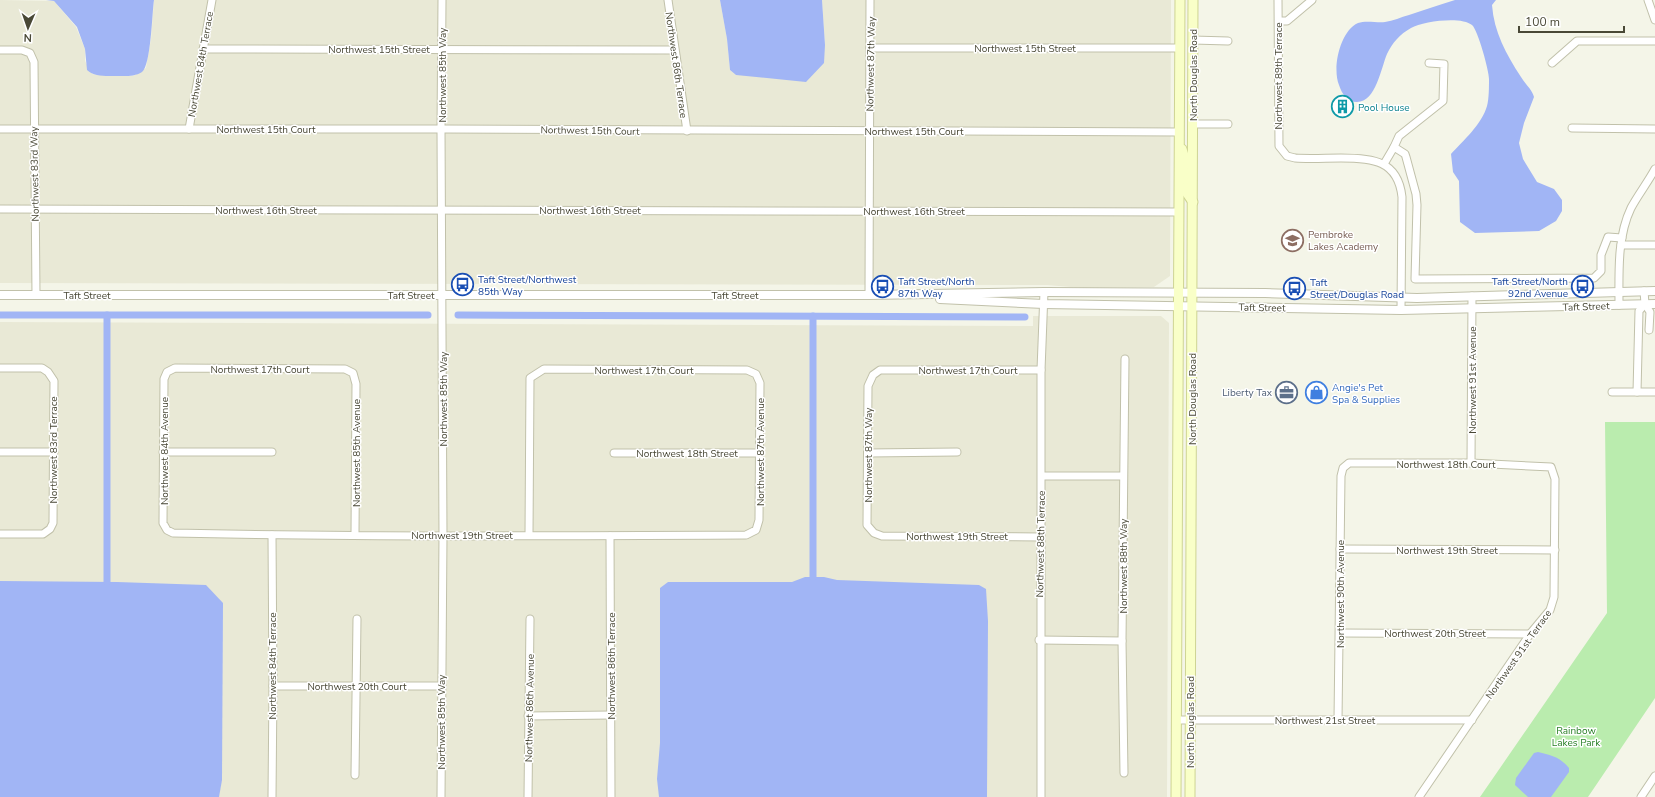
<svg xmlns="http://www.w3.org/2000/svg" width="1655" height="797" viewBox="0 0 1655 797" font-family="'Nunito Sans',sans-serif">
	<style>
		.residential { fill: #e9e9d6 }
		.green { fill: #baecae }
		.water { fill: #a1b5f5 }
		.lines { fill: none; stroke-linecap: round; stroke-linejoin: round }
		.canal { stroke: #a1b5f5; stroke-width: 7 }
		.minor-casing { stroke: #c1c1aa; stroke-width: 9 }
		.tertiary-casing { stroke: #c1c1aa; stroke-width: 10 }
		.secondary-casing { stroke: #ced493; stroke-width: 11 }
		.minor { stroke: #fff; stroke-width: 7 }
		.tertiary { stroke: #fff; stroke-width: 8 }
		.secondary { stroke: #f9ffc8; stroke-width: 9 }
		.labels { text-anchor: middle; stroke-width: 3; stroke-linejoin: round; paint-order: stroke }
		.street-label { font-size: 10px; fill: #494836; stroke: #fff }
		.culture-label { font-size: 10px; fill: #0d838f; stroke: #fff; text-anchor: start }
		.education-label { font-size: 10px; fill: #785e54; stroke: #fff; text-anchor: start }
		.transit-label { font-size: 10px; fill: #164399; stroke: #fff; text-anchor: start }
		.shop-label { font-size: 10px; fill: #366cbe; stroke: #fff; text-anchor: start }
		.service-label { font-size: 10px; fill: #4e5e75; stroke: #fff; text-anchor: end }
		.park-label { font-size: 10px; fill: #277f25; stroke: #fff }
	</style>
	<rect width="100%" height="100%" fill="#f4f5e8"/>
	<g class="residential">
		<polygon points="0,0 54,1 76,27 85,49 85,61 92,74 111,76 133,76 146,68 151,39 154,0 720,0 727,39 730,70 736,75 825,45 822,0 1171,0 1170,276 1154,287 1083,288 1047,285 0,283"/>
		<polygon points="1033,316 1161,316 1169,323 1167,797 0,797 0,322 1033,326"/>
	</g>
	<polygon class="green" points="1605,422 1655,422 1655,698 1588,797 1480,797 1607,613"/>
	<g class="water">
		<path d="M46,0H154C152,13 151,65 142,72C134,77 125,76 115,76C106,76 94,77 87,70L85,49L77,27L54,1Z"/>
		<polygon points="720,0 822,0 825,45 824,63 806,82 736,75 730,70 727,39"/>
		<path d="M1455,0H1496L1492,5C1494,32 1506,54 1521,77C1525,84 1532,89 1534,97L1524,123L1519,143L1523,159L1537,182L1554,189L1562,200V211L1556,221L1539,231L1475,233L1460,222L1459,181L1453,172L1451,154C1463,141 1482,124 1487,106C1489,99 1489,87 1489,79C1489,71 1478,30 1472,25C1462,16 1423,21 1411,28C1400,34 1392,43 1387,54C1381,68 1376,102 1357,102C1347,102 1342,94 1339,85C1332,68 1340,31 1358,23C1366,20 1377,23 1385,22C1393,21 1401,17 1409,15C1424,10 1439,5 1455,0Z"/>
		<polygon points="805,577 824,577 837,580 979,585 986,589 988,621 987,797 659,797 657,779 660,743 660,588 668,582 792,582"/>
		<polygon points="0,581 117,582 206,585 223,603 222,780 219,797 0,797"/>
		<path d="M1538,752C1551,755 1560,757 1569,768V772L1551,797H1528L1515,785L1516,778L1534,753Z"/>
	</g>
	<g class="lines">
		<g class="canal">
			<polyline points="0,315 428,315"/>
			<polyline points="458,315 1025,317"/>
			<polyline points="813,316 813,577"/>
			<polyline points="107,582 107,315"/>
		</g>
		<defs>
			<g id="minor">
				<polyline points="668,0 687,131"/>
				<path d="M1278,0L1279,146L1287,156L1295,158C1310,159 1326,158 1341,158C1372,158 1398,160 1402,197L1401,310"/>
				<polyline points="1648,0 1655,20"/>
				<polyline points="1279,21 1287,21 1312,0"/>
				<polyline points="1193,40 1228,41"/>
				<polyline points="870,48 1179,48"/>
				<polyline points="203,49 674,50"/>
				<polyline points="0,50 22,50 30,53 34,62 36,295"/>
				<polyline points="1429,63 1444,64 1443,101 1399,136 1394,147 1405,154 1406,157 1416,194 1417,205 1415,279 1594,278 1601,271 1601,255 1608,237 1622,238"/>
				<polyline points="1552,63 1577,41 1655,41"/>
				<polyline points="1193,124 1228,124"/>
				<polyline points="1572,128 1655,129"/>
				<polyline points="0,129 441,129 1179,132"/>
				<polyline points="189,129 212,0"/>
				<polyline points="1384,164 1394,147"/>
				<polyline points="0,209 1179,212"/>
				<polyline points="1621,245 1655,245"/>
				<polyline points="869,295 870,0"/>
				<polyline points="1645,304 1650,312 1649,330"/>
				<path d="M1619,305C1619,273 1617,237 1631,208C1638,195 1648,182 1655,169"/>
				<polyline points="0,368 42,368 48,372 54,381 53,523 50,529 43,534 0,534"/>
				<polyline points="1612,392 1655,392"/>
				<polyline points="1637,392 1639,311 1645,304 1644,291"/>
				<polyline points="0,452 54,452"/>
				<polyline points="163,452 272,452"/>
				<polyline points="614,453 760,453"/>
				<polyline points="868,453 957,452"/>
				<polyline points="1471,463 1472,296"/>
				<polyline points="1042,476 1123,476"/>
				<path d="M355,534L356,384L353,373L345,369L175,368L167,372L164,379L163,523L167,530L173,533C364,537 555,536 746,535L756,530L759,520L760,383L756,374L747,370L544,369L530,378L529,535"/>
				<polyline points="610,536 611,797"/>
				<polyline points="1040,537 882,536 874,533 867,525 868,386 873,375 880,370 1041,370"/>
				<polyline points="1340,549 1555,550"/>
				<polyline points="1340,633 1530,634"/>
				<polyline points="1039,640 1122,641"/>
				<polyline points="273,686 441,686"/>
				<polyline points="528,716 611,715"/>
				<polyline points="1177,720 1472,720"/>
				<polyline points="1338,720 1341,476 1343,468 1349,463 1471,463 1551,467 1555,479 1554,597 1550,610 1530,634 1419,797"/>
				<polyline points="1124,773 1122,641 1125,359"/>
				<polyline points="355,775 357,619"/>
				<polyline points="272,797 273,686 272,535"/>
				<polyline points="441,797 443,536 441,129 442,0"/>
				<polyline points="528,797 530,619"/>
				<polyline points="1041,797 1041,370 1044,292"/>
				<polyline points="1641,797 1655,776"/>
			</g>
			<g id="tertiary">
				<polyline points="0,295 869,295 1044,292 1265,293 1417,298 1655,291"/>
				<polyline points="940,299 1044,304 1401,310 1655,304"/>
			</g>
			<g id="secondary">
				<polyline points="1182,149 1186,162 1186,192 1193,202"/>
				<polyline points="1176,797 1180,0"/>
				<polyline points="1190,797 1193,0"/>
			</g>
		</defs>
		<use href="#minor" class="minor-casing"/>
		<use href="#tertiary" class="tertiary-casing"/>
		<use href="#secondary" class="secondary-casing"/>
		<use href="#minor" class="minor"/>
		<use href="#tertiary" class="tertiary"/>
		<use href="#secondary" class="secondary"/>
	</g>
	<defs>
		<symbol id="building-ring" viewBox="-11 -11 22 22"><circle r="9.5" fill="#fff" stroke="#0f9aa8" stroke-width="1.5"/><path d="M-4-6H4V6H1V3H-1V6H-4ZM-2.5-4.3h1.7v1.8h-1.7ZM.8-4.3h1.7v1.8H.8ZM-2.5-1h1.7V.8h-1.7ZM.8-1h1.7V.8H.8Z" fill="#0f9aa8"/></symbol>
		<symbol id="school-ring" viewBox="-11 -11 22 22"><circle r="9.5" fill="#fff" stroke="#8d6e63" stroke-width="1.5"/><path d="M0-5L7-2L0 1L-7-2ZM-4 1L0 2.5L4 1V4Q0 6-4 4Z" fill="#8d6e63"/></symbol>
		<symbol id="bus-ring" viewBox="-11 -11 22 22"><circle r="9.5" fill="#fff" stroke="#1a4fb4" stroke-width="1.5"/><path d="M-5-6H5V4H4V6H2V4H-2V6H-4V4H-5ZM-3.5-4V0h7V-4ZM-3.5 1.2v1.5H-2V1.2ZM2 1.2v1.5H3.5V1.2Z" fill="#1a4fb4"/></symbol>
		<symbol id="office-ring" viewBox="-11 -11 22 22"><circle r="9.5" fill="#fff" stroke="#5c6f8a" stroke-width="1.5"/><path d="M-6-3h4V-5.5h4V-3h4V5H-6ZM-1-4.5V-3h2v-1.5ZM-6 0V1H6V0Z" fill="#5c6f8a"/></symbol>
		<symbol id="shop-ring" viewBox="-11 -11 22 22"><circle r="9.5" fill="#fff" stroke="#3f7fe0" stroke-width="1.5"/><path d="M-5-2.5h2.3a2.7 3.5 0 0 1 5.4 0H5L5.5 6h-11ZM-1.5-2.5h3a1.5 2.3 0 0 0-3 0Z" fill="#3f7fe0"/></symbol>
	</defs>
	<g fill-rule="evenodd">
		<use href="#building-ring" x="1330" y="94" width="25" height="25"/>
		<use href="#school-ring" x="1280" y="228" width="25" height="25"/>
		<use href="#bus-ring" x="450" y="272" width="25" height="25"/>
		<use href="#bus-ring" x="870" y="274" width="25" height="25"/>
		<use href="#bus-ring" x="1570" y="274" width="25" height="25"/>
		<use href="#bus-ring" x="1282" y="276" width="25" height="25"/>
		<use href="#office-ring" x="1274" y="380" width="25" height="25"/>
		<use href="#shop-ring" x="1304" y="380" width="25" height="25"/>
	</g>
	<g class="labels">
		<g class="street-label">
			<text x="1025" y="52">Northwest 15th Street</text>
			<text x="379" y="53">Northwest 15th Street</text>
			<text transform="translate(200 64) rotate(-80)" y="4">Northwest 84th Terrace</text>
			<text transform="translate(870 64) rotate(-89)" y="4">Northwest 87th Way</text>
			<text transform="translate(677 65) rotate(82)" y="4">Northwest 86th Terrace</text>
			<text transform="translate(442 75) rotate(-90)" y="4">Northwest 85th Way</text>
			<text transform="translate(1193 75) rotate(-90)" y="4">North Douglas Road</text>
			<text transform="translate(1278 76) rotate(-90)" y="4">Northwest 89th Terrace</text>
			<text x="266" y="133">Northwest 15th Court</text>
			<text transform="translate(590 130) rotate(1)" y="4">Northwest 15th Court</text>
			<text x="914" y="135">Northwest 15th Court</text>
			<text transform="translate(34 174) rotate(-91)" y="4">Northwest 83rd Way</text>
			<text x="266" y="214">Northwest 16th Street</text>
			<text x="590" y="214">Northwest 16th Street</text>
			<text x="914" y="215">Northwest 16th Street</text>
			<text x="87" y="299">Taft Street</text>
			<text x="411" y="299">Taft Street</text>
			<text x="735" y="299">Taft Street</text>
			<text transform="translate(1586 306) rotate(-2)" y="4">Taft Street</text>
			<text transform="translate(1262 307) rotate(1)" y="4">Taft Street</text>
			<text x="260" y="373">Northwest 17th Court</text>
			<text x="644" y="374">Northwest 17th Court</text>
			<text x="968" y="374">Northwest 17th Court</text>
			<text transform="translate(1472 380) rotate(-90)" y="4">Northwest 91st Avenue</text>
			<text transform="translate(443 399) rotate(-90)" y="4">Northwest 85th Way</text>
			<text transform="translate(1192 399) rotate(-90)" y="4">North Douglas Road</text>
			<text transform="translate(53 450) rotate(-90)" y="4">Northwest 83rd Terrace</text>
			<text transform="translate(164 451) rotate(-90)" y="4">Northwest 84th Avenue</text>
			<text transform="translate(760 452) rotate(-90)" y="4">Northwest 87th Avenue</text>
			<text transform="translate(356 453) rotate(-90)" y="4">Northwest 85th Avenue</text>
			<text x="687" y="457">Northwest 18th Street</text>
			<text transform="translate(868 455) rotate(-90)" y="4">Northwest 87th Way</text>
			<text x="1446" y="468">Northwest 18th Court</text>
			<text x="462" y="539">Northwest 19th Street</text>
			<text x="957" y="540">Northwest 19th Street</text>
			<text transform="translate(1040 544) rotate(-89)" y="4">Northwest 88th Terrace</text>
			<text x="1447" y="554">Northwest 19th Street</text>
			<text transform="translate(1123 566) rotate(-90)" y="4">Northwest 88th Way</text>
			<text transform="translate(1340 594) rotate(-90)" y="4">Northwest 90th Avenue</text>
			<text x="1435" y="637">Northwest 20th Street</text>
			<text transform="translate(1518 654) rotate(-55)" y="4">Northwest 91st Terrace</text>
			<text transform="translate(272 666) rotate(-90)" y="4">Northwest 84th Terrace</text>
			<text transform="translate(611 666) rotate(-90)" y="4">Northwest 86th Terrace</text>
			<text x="357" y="690">Northwest 20th Court</text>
			<text transform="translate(529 708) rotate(-89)" y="4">Northwest 86th Avenue</text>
			<text x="1325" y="724">Northwest 21st Street</text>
			<text transform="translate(441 722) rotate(-90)" y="4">Northwest 85th Way</text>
			<text transform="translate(1190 722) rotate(-90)" y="4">North Douglas Road</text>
		</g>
		<g class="culture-label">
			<text x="1358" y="111">Pool House</text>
		</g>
		<g class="education-label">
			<text x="1308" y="238">Pembroke<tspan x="1308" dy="12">Lakes Academy</tspan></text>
		</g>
		<g class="transit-label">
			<text x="478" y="283">Taft Street/Northwest<tspan x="478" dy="12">85th Way</tspan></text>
			<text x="898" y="285">Taft Street/North<tspan x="898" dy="12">87th Way</tspan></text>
			<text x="1568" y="285" text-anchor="end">Taft Street/North<tspan x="1568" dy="12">92nd Avenue</tspan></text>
			<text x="1310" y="286">Taft<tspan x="1310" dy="12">Street/Douglas Road</tspan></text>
		</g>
		<g class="shop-label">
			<text x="1332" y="391">Angie's Pet<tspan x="1332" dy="12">Spa &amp; Supplies</tspan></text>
		</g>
		<g class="service-label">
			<text x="1272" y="396">Liberty Tax</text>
		</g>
		<g class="park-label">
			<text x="1576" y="734">Rainbow<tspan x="1576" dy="12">Lakes Park</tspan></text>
		</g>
	</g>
	<g transform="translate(28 28) rotate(182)" stroke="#ffffff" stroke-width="3" paint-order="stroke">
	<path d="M0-3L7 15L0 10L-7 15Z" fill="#494836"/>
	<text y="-6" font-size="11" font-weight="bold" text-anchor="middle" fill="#494836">N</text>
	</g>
	<path d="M1519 26v6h105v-6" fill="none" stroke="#494836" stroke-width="2"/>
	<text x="1525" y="26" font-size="12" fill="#494836" stroke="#ffffff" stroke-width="3" paint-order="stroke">100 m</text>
</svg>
